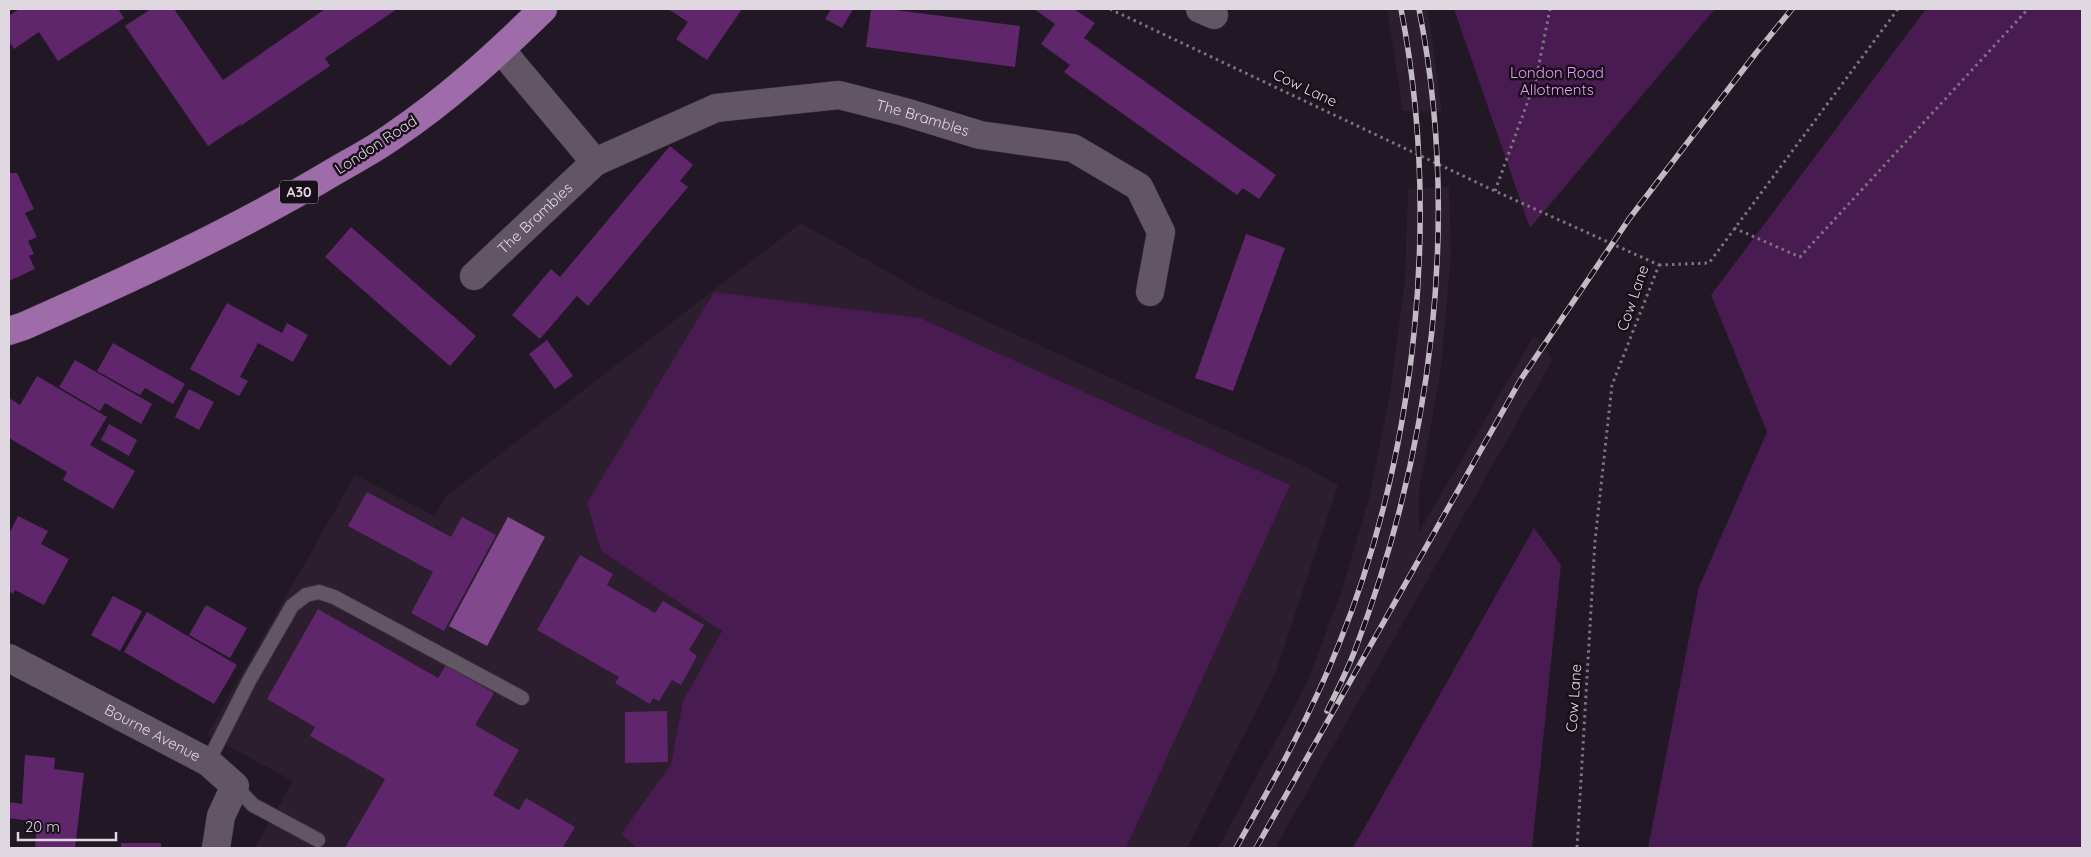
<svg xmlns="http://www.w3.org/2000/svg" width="2091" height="857" viewBox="0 0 2091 857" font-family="Quicksand,sans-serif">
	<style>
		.built { fill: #2c1d2f }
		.green { fill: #481b51 }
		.water { fill: #82488e }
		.building { fill: #5f266b }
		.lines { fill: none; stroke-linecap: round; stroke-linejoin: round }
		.lane-casing { stroke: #3a333c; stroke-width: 16 }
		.street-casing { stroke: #3a333c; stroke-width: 29 }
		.highway-casing { stroke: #3a333c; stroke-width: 29 }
		.path { stroke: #7c747f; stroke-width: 3; stroke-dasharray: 2.5 4; stroke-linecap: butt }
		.lane { stroke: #625564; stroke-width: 14 }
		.street { stroke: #625564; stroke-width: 28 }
		.highway { stroke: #9f6caa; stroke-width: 28 }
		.rail-casing { stroke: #c1bac3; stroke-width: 5.5 }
		.rail { stroke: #190f1b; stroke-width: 4; stroke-dasharray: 11; stroke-linecap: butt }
		.labels { text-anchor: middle; stroke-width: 5; stroke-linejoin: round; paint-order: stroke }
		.shield { fill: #190f1b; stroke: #a49ca6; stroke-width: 1 }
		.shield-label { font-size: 14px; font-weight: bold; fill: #dfd8e1 }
		.park-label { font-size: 15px; fill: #ec9cfd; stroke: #190f1b }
		.street-label { font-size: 15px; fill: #dfd8e1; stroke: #190f1b }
	</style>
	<rect width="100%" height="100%" fill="#221825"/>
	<g class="built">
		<polygon points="1387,9 1428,9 1442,112 1403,111"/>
		<polygon points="1449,187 1451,254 1441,369 1419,492 1419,532 1534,336 1553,359 1275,848 1218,848 1306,685 1341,593 1369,499 1390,395 1405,280 1408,189"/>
		<polygon points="801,223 925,293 1304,466 1338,485 1276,671 1187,848 255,848 293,781 207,735 355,475 435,516 446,496"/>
	</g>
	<g class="green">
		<polygon points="1454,9 1715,9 1530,228"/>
		<polygon points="1926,9 2082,9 2082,848 1648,848 1699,587 1767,432 1711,295"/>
		<polygon points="714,292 920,318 1290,485 1126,848 637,848 621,834 671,764 683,701 722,631 601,551 587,503"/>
		<polygon points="1534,528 1561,565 1532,848 1353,848"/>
	</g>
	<polygon class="water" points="508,517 545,537 487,646 449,626"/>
	<g class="building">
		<polygon points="19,9 118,9 124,18 58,61 39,32 14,49 9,41 9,16"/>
		<polygon points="151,9 174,9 223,80 325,9 397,9 325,58 330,66 239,127 242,123 208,146 125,26"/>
		<polygon points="668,9 742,9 707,60 676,39 688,22"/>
		<polygon points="831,9 853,9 842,28 825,19"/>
		<polygon points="871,9 887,9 1020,26 1015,67 866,47"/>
		<polygon points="1034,9 1074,9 1095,23 1084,38 1276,175 1259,199 1243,188 1237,195 1064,72 1070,65 1041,44 1055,24"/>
		<polygon points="670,146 693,165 680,181 688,187 588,306 577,296 540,339 512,315 551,269 560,277"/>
		<polygon points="9,173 17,173 34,209 25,213 37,237 28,241 34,254 29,256 35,269 9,281"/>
		<polygon points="351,227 476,336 450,366 325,257"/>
		<polygon points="1246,234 1285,248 1233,391 1195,378"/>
		<polygon points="227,303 282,333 287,323 308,335 293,362 258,343 240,377 248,381 239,396 190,369"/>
		<polygon points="547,340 573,376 555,389 529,354"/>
		<polygon points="113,343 185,384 173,404 145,388 140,395 97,371"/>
		<polygon points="75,360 152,404 141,424 105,403 100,411 59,387"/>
		<polygon points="37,376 107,417 90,445 135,471 113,509 63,480 67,472 9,438 9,398 20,405"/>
		<polygon points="189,389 214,402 199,430 175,417"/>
		<polygon points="109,424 137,440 129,456 101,440"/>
		<polygon points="367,492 451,537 462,517 496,535 444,631 411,613 433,572 348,526"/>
		<polygon points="18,516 48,531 41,544 69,559 44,605 15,590 13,594 9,591 9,534"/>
		<polygon points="580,555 613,574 607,585 655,613 663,601 704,625 689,650 697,656 681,685 672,680 659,701 653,698 650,704 615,683 619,677 537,630"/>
		<polygon points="113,596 142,611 120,651 91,635"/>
		<polygon points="206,605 247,628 230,658 189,635"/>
		<polygon points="318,609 438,678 446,665 494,693 475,725 519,750 493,795 519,810 526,798 575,827 563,847 566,848 345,848 385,779 310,736 315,727 267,699"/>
		<polygon points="147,612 237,665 214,704 124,652"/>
		<polygon points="667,711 668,762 625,763 625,712"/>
		<polygon points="25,755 55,758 54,769 84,773 75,848 35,848 37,822 9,818 9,802 22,804"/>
		<rect x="121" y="843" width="40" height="5"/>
	</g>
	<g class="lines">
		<defs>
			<g id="lane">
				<polyline points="208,762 249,681 292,606 306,595 319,592 334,597 522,698"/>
				<polyline points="235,786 253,805 318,840"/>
			</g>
			<g id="street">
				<polyline points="1200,9 1214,15"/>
				<polyline points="501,50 595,162"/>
				<path id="s1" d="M474,276L595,162L716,108L839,95L905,112L980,135L1073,148L1139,187L1161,232L1150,292"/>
				<path id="s2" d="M9,658L208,762L235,786L221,816L216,848"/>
			</g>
			<path id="highway" d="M9,331L24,326C130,279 235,231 335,171C354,160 375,149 393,136C448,99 496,55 543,9"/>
		</defs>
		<use href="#lane" class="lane-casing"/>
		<use href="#street" class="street-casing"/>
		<use href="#highway" class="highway-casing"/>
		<g class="path">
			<polyline points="1110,9 1495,191 1659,265 1612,385 1595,541 1577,848"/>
			<polyline points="1495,191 1536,79 1550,9"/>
			<polyline points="1734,228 1800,257 2028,9"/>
			<polyline points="1659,265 1709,263 1898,9"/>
		</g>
		<use href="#lane" class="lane"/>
		<use href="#street" class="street"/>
		<use href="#highway" class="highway"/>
		<defs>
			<g id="rail">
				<path d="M1327,711C1337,691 1347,671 1355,650C1432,448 1461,221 1419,9"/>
				<path d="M1236,848C1273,782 1311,715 1339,644C1417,450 1441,214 1401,9"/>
				<polyline points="1256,848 1521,379 1629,219 1756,53 1792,9"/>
			</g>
		</defs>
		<use href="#rail" class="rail-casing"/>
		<use href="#rail" class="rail"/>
	</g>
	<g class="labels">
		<rect class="shield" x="280" y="180.5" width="38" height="23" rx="4"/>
		<g class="shield-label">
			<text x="299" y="197">A30</text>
		</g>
		<g class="park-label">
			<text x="1557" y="78">London Road<tspan x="1557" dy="17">Allotments</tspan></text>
		</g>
		<g class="street-label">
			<text transform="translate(1305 88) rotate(25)" y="5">Cow Lane</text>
			<text dy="5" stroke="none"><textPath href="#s1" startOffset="509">The Brambles</textPath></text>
			<text transform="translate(376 145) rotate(-33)" y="5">London Road</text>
			<text dy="5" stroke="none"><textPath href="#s1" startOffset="84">The Brambles</textPath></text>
			<text transform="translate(1633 298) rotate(-71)" y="5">Cow Lane</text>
			<text transform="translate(1574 698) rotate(-86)" y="5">Cow Lane</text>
			<text dy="5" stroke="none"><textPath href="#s2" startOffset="162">Bourne Avenue</textPath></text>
		</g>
	</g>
	<rect width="2091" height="857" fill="none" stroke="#dfd8e1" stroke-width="20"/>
	<path d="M18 832v8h98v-8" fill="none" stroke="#dfd8e1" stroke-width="2.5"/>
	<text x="25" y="832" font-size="15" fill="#dfd8e1" stroke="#190f1b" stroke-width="4" paint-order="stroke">20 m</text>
</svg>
